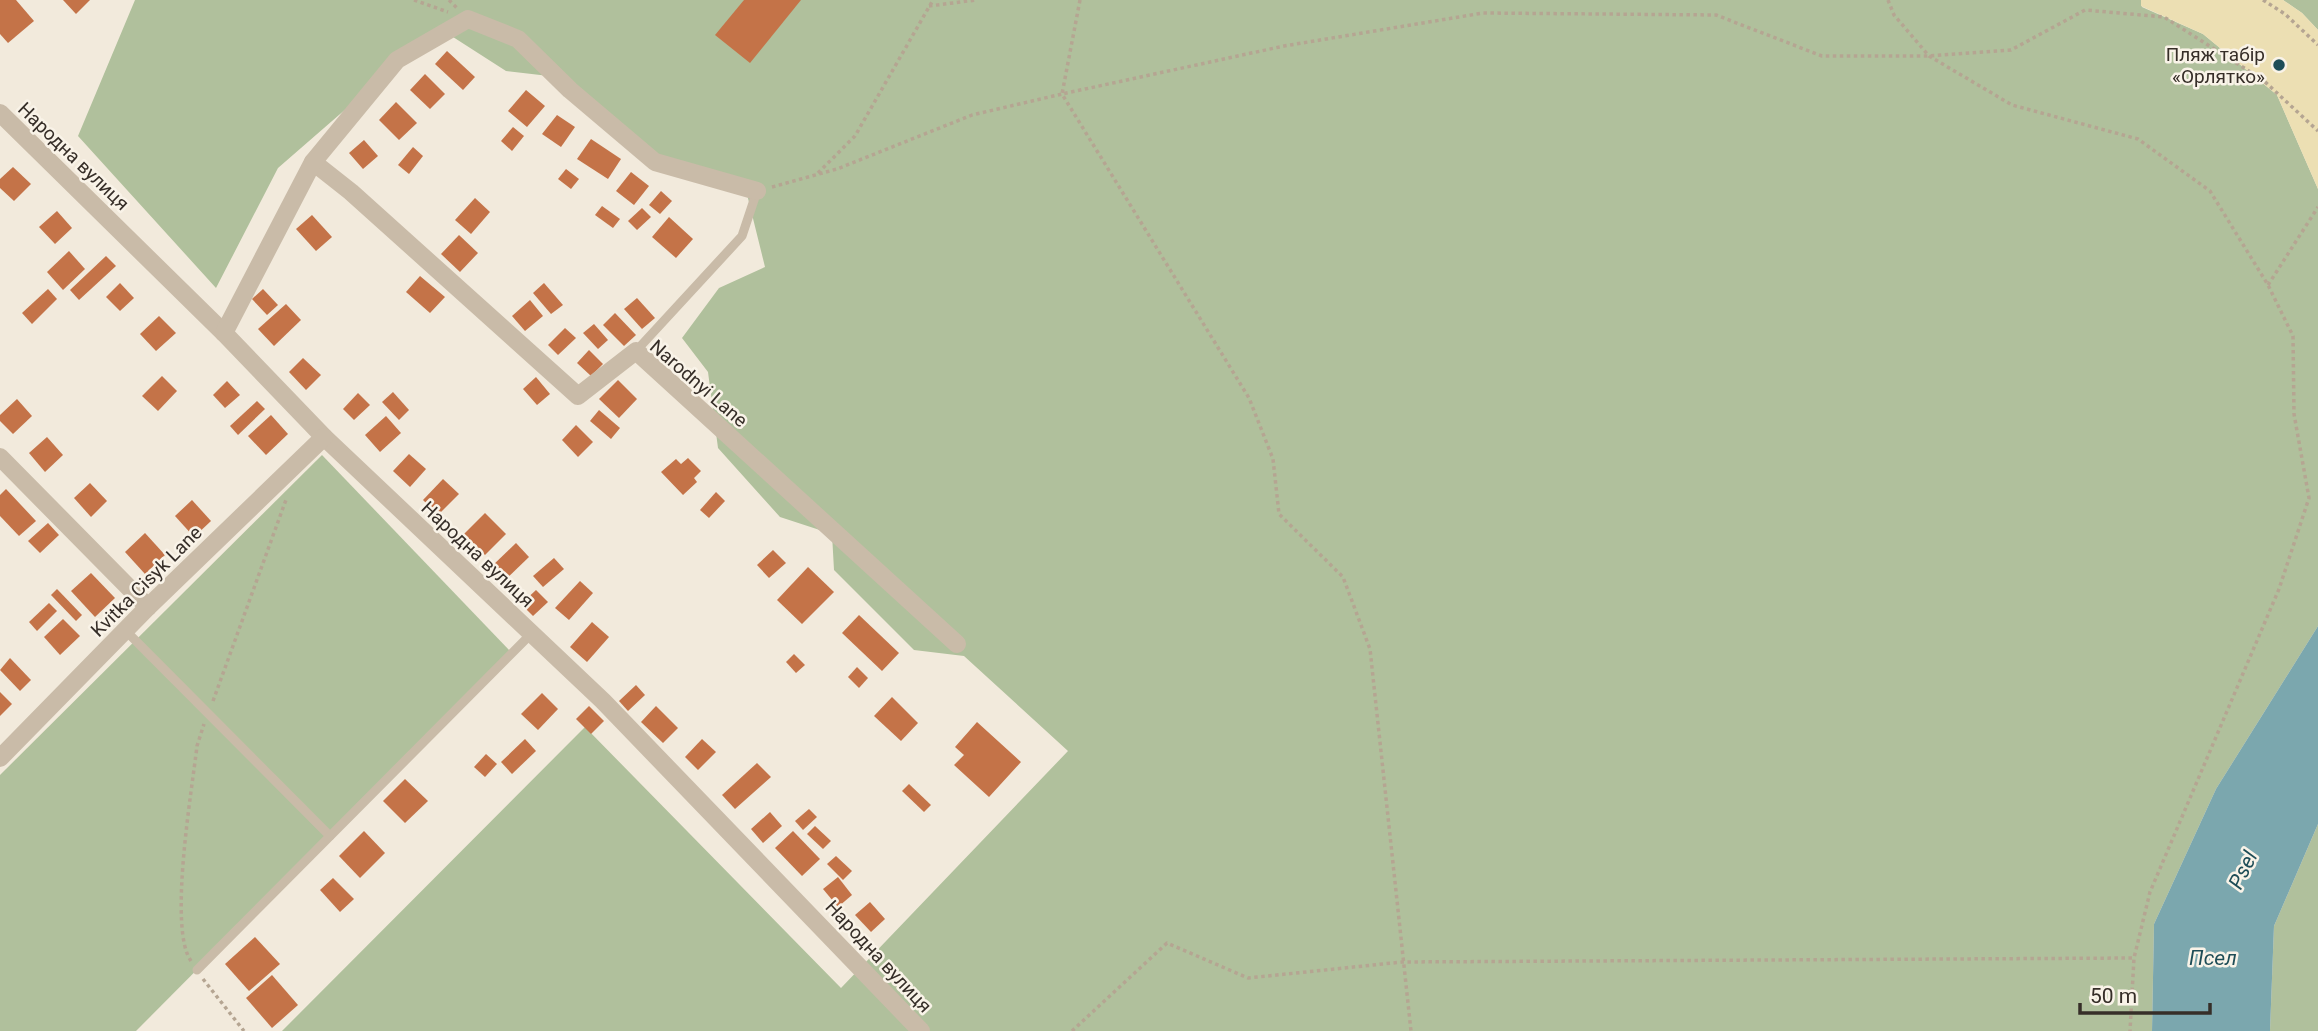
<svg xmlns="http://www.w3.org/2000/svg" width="2318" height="1031" viewBox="0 0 2318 1031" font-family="Roboto,sans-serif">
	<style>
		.green { fill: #b0c09c }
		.sand { fill: #ecdfb3 }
		.water { fill: #7ba7ae }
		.building { fill: #c47348 }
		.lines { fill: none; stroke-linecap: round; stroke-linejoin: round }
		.path { stroke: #b5a592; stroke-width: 3.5; stroke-dasharray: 3.5 3.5; stroke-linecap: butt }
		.lane { stroke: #c9bba8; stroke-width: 9 }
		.street { stroke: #c9bba8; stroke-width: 18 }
		.poi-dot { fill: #1e4d57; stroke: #f9f3e8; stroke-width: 2.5 }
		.labels { text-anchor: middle; stroke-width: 5; stroke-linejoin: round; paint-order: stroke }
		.poi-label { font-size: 19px; fill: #362e28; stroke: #f9f3e8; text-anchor: end }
		.street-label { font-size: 19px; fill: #362e28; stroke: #f9f3e8 }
		.water-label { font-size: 21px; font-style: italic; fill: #1e4d57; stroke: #f9f3e8 }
	</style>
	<rect width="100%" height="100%" fill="#f2eadc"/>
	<g class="green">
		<polygon points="135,0 2141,0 2142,7 2203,34 2277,95 2318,189 2318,626 2216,789 2154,924 2152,1031 282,1031 585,727 841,988 1068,751 964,656 914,650 834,570 832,534 780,517 718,448 708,372 682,338 719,288 765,267 744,182 656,156 566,78 506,71 439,28 278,168 216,288 78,136"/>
		<polygon points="2283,0 2318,0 2318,30 2302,13"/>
		<polygon points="322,455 512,653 136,1031 0,1031 0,775"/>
		<polygon points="2318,824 2318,1031 2270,1031 2274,926"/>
	</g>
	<polygon class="sand" points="2141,0 2283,0 2302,13 2318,30 2318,189 2277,95 2203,34 2141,6"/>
	<polygon class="water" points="2318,626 2318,824 2274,926 2270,1031 2152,1031 2154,924 2216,789"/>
	<g class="building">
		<polygon points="0,0 16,0 34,21 8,43 0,34"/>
		<polygon points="63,0 90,0 76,14"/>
		<polygon points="744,0 801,0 750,63 715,35"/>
		<polygon points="447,51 475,77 463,90 435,64"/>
		<polygon points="425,74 445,94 430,109 410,90"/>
		<polygon points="526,90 545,106 527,127 508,111"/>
		<polygon points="396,102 417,123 399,140 379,120"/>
		<polygon points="557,115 575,127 561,147 542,134"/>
		<polygon points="513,127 524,136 512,151 501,141"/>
		<polygon points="591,139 621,159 608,179 577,159"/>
		<polygon points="364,140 378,156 363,169 349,153"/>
		<polygon points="413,147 423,156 409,174 398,165"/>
		<polygon points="13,167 31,184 14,201 0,188 0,179"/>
		<polygon points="566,169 579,179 571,189 558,179"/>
		<polygon points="631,172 649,186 634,205 616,191"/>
		<polygon points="661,191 672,201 660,214 649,205"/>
		<polygon points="475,198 490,212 471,234 455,220"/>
		<polygon points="602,206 620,219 613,228 595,215"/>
		<polygon points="642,208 651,217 637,230 628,221"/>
		<polygon points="57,211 72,228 55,244 39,227"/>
		<polygon points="312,215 332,237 316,251 296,229"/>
		<polygon points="669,217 693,239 676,258 652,237"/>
		<polygon points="459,235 478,253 460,272 441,254"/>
		<polygon points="69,251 85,269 63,290 47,272"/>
		<polygon points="106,256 116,266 79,300 70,290"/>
		<polygon points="420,276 445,297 430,313 406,292"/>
		<polygon points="120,283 134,298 120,311 106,297"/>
		<polygon points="544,283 563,305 551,314 533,293"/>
		<polygon points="48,289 57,299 32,324 22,313"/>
		<polygon points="263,289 278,305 267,315 252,299"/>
		<polygon points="637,298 655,318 642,329 624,309"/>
		<polygon points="530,300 543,316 525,331 512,316"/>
		<polygon points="286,304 301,320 274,346 258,329"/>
		<polygon points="615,313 636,335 624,346 603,325"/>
		<polygon points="159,316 176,333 156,351 140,334"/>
		<polygon points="594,324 608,340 598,349 583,333"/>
		<polygon points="565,328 576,338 558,355 548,345"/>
		<polygon points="589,350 603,364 591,376 577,363"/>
		<polygon points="303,358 321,375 306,390 289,372"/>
		<polygon points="162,376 177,391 158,411 142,396"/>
		<polygon points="536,377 550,394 537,405 523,389"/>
		<polygon points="618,380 637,399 619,418 599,399"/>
		<polygon points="227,381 240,395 225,408 213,395"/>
		<polygon points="393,392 409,410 399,420 382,402"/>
		<polygon points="358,393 370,405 354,420 343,409"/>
		<polygon points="17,399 32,416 13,434 0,421 0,415"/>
		<polygon points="257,401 265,409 238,435 230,426"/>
		<polygon points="599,410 620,428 611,439 590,421"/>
		<polygon points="271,415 288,434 266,455 248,436"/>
		<polygon points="386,416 401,433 380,452 365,435"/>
		<polygon points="576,425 593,442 578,457 562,440"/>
		<polygon points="47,437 63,455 45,472 29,453"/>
		<polygon points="409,454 426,469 410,487 393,471"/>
		<polygon points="688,458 701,471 694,478 697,482 683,495 661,472 676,459 681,464"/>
		<polygon points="443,479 459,494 438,515 423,500"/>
		<polygon points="90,483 107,501 91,517 74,498"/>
		<polygon points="6,489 36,521 19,536 0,516 0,495"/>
		<polygon points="716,492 725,501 709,518 700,510"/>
		<polygon points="192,500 211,521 194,537 175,516"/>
		<polygon points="485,513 506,534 485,555 464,534"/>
		<polygon points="48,523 59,535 40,553 28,541"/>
		<polygon points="145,533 165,555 145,574 125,552"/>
		<polygon points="516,543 529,557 504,581 491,567"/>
		<polygon points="773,550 786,563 769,578 757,565"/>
		<polygon points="554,558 564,569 543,587 533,576"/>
		<polygon points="808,567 834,592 802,624 777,600"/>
		<polygon points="91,573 115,598 95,617 71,591"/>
		<polygon points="580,581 593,593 569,620 555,608"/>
		<polygon points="57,589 82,615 76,621 51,595"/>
		<polygon points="536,590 548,602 533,616 521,604"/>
		<polygon points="49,603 57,611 37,631 29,622"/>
		<polygon points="859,615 899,653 882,671 842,633"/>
		<polygon points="63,619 80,636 60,655 44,637"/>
		<polygon points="592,622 609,637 587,662 570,647"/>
		<polygon points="794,654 805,665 796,673 786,662"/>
		<polygon points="10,658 31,680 20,691 0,670"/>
		<polygon points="857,667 868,678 859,688 848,677"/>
		<polygon points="636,685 645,695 628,711 619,701"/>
		<polygon points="0,692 12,704 0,716"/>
		<polygon points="542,693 558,709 538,730 521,714"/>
		<polygon points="892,697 918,723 901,741 874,716"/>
		<polygon points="589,706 604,721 591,734 576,719"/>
		<polygon points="656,706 678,728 663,743 641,722"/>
		<polygon points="977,722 1021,762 989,797 954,765 964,755 955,747"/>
		<polygon points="525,739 536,751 512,774 501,762"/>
		<polygon points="702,739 716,752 698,770 685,757"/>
		<polygon points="486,754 497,764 485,777 474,767"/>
		<polygon points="757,763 771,777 735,809 722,795"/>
		<polygon points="405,779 428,801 405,823 383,801"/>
		<polygon points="909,784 931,805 924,812 902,791"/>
		<polygon points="809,809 817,817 803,830 795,821"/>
		<polygon points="770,812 782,826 763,843 751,829"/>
		<polygon points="815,826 831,841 823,849 807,834"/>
		<polygon points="364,831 385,853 360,878 339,856"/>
		<polygon points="793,831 820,859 802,876 775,848"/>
		<polygon points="836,856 852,871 843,880 827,864"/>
		<polygon points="838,877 852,895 838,907 823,889"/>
		<polygon points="333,878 354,899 340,912 320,890"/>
		<polygon points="870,902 885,919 871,932 855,915"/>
		<polygon points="255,937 280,964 249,991 225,964"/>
		<polygon points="272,975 298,1005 272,1028 246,998"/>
	</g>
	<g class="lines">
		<g class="path">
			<polyline points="414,0 448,12"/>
			<polyline points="449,0 457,8"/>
			<polyline points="1080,0 1062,94 1284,46 1483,13 1716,15 1822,56 1929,56 2011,50 2085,10 2164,17 2263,80 2318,131"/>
			<polyline points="1888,0 1894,15 1929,56 2012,105 2138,139 2210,191 2268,285 2293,336 2294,414 2309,498 2279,589 2150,892 2134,958 2130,1031"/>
			<polyline points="2263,0 2285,14 2318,45"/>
			<polyline points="929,6 976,0"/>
			<polyline points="818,173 855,136 933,0"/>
			<polyline points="772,187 837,169 972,115 1062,94 1249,398 1273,459 1279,514 1343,577 1370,649 1411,1031"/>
			<polyline points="2268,285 2318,207"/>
			<polyline points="213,701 287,497"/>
			<path d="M191,961C168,929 192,790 197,746L204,724"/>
			<polyline points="203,979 244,1031"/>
			<polyline points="1072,1031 1167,943 1248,978 1402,962 2133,958"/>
		</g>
		<g class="lane">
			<polyline points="636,351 742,236 757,191"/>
			<polyline points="125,630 330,836"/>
			<polyline points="197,970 532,633"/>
		</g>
		<g class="street">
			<polyline points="0,113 224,333 324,437 603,701 921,1031"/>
			<polyline points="313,162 351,192 578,396 636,351 957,644"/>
			<polyline points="224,333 313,162 397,60 468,19 518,39 570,90 655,162 757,191"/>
			<polyline points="0,457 148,607"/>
			<polyline points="0,758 148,607 324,437"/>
		</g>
	</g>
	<circle class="poi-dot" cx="2279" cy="65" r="7"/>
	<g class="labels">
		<g class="poi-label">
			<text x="2265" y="61">Пляж табір<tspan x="2265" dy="22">«Орлятко»</tspan></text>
		</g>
		<g class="street-label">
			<text transform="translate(74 156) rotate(44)" y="7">Народна вулиця</text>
			<text transform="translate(699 383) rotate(41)" y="7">Narodnyi Lane</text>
			<text transform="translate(478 554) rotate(43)" y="7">Народна вулиця</text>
			<text transform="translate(146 581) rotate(-45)" y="7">Kvitka Cisyk Lane</text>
			<text transform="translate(879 956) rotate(47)" y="7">Народна вулиця</text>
		</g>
		<g class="water-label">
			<text transform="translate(2243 870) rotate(-64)" y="7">Psel</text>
			<text x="2213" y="965">Псел</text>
		</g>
	</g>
	<path d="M2080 1003v10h130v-10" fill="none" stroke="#362e28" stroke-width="3.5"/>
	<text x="2090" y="1003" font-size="21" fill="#362e28" stroke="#f9f3e8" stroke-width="5" paint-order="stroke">50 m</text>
</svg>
